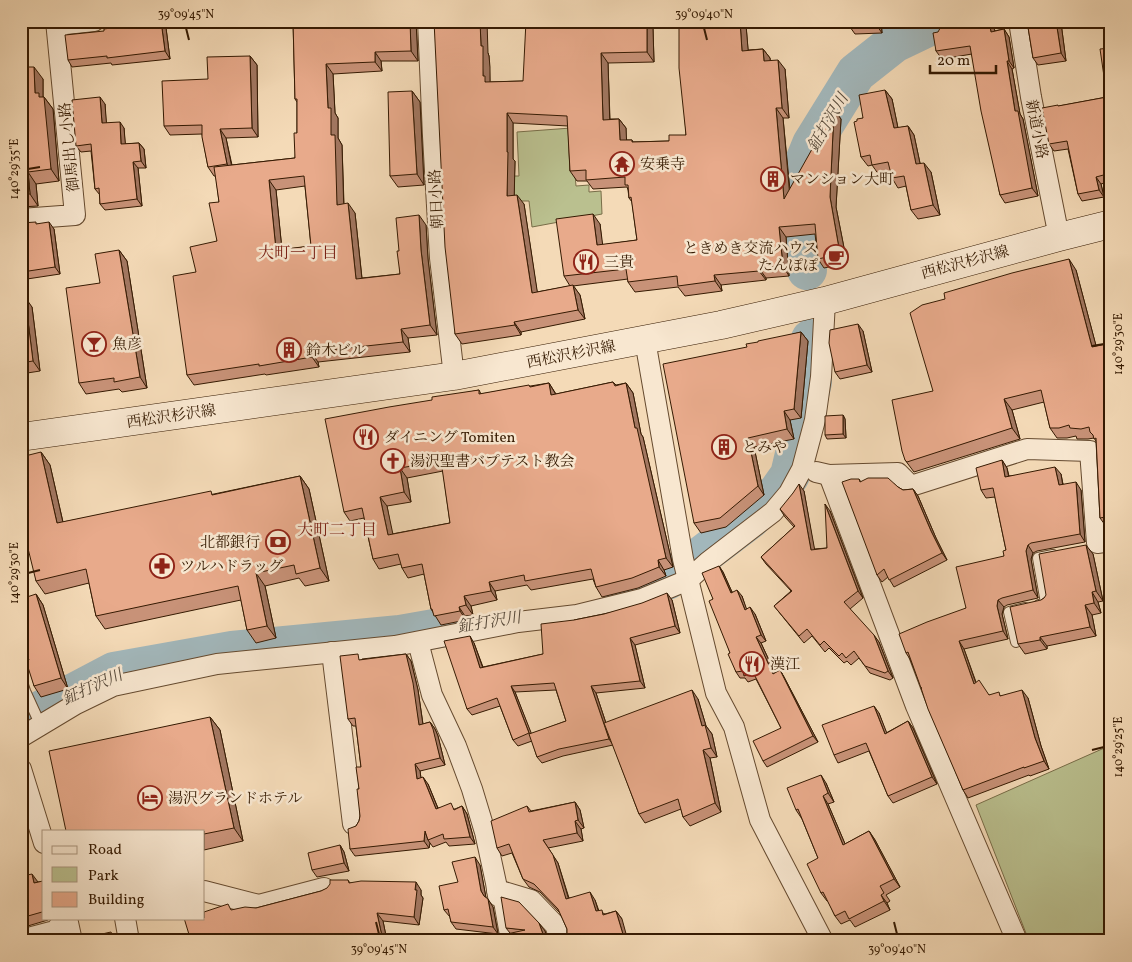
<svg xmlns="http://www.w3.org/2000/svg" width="1132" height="962" viewBox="0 0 1132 962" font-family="Vollkorn,'Noto Serif JP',serif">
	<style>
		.green { fill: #bac08f; stroke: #786d48 }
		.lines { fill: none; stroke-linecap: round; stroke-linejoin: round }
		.river { stroke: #a2b7bb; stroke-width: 40 }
		.service-casing { stroke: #654a2f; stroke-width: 12 }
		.minor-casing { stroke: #654a2f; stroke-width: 22 }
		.secondary-casing { stroke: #351a02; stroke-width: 29 }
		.service { stroke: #f8e7d0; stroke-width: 10 }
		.minor { stroke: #f8e7d0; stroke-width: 20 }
		.secondary { stroke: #f8e7d0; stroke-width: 28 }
		.wall { fill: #c89278; stroke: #351a02; fill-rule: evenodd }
		.shaded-wall { fill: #a27761; stroke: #351a02 }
		.building { fill: #e8aa8b; stroke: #351a02; fill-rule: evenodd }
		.ticks { fill: none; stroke: #351a02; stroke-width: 2 }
		.labels { text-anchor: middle; stroke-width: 5; stroke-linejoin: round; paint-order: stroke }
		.street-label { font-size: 15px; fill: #351a02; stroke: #f8e7d0 }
		.poi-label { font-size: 15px; fill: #351a02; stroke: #f8e7d0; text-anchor: start }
		.water-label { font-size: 16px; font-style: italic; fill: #56493a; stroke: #f8e7d0 }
		.neighbourhood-label { font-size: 16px; fill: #7a1f14; stroke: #f8e7d0 }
		.neatline { fill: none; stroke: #351a02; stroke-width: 2 }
		.ticks-label { font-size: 12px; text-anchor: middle; fill: #351a02 }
	</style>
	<rect width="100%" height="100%" fill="#f4dab7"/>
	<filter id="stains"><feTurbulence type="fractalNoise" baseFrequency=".004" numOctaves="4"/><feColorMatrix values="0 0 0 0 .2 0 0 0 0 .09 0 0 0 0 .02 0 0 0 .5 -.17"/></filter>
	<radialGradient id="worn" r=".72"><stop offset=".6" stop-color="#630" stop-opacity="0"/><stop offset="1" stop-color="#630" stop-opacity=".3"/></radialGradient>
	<g class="green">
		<polygon points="571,128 576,186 589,185 589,192 601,191 602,214 532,227 529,201 503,201 506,176 519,176 517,132"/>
		<polygon points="1111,745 1111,941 1029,941 976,805"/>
	</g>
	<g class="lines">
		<g class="river">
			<polyline points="807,270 799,189 803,166 812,144 856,73 894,43 940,21"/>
			<polyline points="625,595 667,580 700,557 750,519 778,492 790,475 812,382 811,339"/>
			<polyline points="21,721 114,672 232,651 400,635 440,628"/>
		</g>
		<defs>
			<g id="service">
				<polyline points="1039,605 1046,603 1038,558 1053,555"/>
				<polyline points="1016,642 1009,612 1025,608"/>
				<polyline points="21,679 25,691 41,726"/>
				<polyline points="498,896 506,941"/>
			</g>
			<g id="minor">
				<polyline points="428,21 433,136 440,258 454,376"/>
				<polyline points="1019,21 1031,97 1059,237"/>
				<polyline points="56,25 94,21"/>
				<polyline points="21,219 75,215 56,21"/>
				<polyline points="645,340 683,559 716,693 734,727 760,820 823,941"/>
				<polyline points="816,472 829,475 898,473 911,486 1027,449 1090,451 1097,543 1111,541"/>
				<polyline points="829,475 916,706 1017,941"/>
				<polyline points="418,642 432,695 456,746 472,789 485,832 496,883 498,896"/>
				<polyline points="332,652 353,824"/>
				<polyline points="21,737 76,704 113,686 217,664 395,646 518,622 577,615 642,599 688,580 708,562 773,512 789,493 802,469 815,420 821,377 825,301"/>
				<polyline points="21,769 44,843"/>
				<polyline points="497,890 531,900 555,925 561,941"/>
				<polyline points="204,891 259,905 324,888"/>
				<polyline points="67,918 72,941"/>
				<polyline points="125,918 129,941"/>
				<polyline points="21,940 55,931 66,918"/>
			</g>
			<polyline id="secondary" points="21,437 454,376 721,325 825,301 1059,237 1111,224"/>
		</defs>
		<use href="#service" class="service-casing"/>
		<use href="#minor" class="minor-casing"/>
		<use href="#secondary" class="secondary-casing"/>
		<use href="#service" class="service"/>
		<use href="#minor" class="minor"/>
		<use href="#secondary" class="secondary"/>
	</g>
	<g class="wall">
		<polygon points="21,21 27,21 28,23 21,23"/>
		<polygon points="161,21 166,28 170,59 112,65 111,63 72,67 68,60 104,31"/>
		<path d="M293,21H416L418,61H381L382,71L333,74L335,113L338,118V138L342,145L344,204L355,213L362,278L400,274L399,251L426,225L428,259L437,335L408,338L410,352L318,362L319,367L266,375L265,374L194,385L187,375L196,272L217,241L219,202L216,176H214L208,167L202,134L170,135L164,126L208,79L250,56L257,65L258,137L226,138L232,165L295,158L297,133V102L295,99ZM305,186L311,246L282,250L276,190Z"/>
		<path d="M679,21H780V22L746,25L748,50L763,49L770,58V60L785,69L789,118H783L790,190L834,110L841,119L836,207L847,263L824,268L818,259L815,234L786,237L789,276L766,278V280L721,285L722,291L685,296L678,287L635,292L628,282V279L573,286L580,295L585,319L521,332V335L462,344L455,334L488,53L489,56L490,82L523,81L653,29L654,62L608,63L610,119H619L626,128V140H632L633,142L669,141L686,135ZM513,123L568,126L570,171L577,181H587L593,189L627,187L628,190L629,198L632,202L637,240L602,245L600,224L564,276L570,286L537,292L524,204L514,195L515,161L513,159Z"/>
		<polygon points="850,21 881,21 882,33 855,34 850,27"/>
		<polygon points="1027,21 1060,21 1061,23 1066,61 1038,65 1033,58"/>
		<polygon points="1004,29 1009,37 1014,68 1012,69 1020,114 1023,119 1038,196 1005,203 1000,195 972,54 942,59 936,51 938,32 994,31"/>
		<polygon points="1111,48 1111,181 1101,184 1104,197 1082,201 1078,194 1068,149 1054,151 1049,144 1059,106 1107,97"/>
		<polygon points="21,67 43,79 43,97 44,97 53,109 59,181 36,184 38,206 21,207"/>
		<polygon points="885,90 892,99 898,128 908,126 914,135 920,163 931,172 940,215 918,219 911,210 906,186 898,188 892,178 890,172 879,175 872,165 868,166 861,157 857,121 863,118"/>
		<polygon points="412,91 420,102 424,185 398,187 390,176"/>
		<polygon points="105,104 106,123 124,128 125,144 139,143 144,149 146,168 138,168 142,206 105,210 100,204 100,195 95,189 91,151 81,152 76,146"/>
		<polygon points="37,224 54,229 60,274 27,279 22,272"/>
		<polygon points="119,250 127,261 147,388 122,392 119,389 86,394 79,383 100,283"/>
		<polygon points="1076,270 1096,346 1111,343 1111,528 1108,529 1100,518 1096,441 1094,438 1088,439 1077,439 1076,436 1067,438 1057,438 1050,428 1044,402 1012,410 1020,439 914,472 905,460 933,391"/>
		<polygon points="21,298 32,307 40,371 21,374"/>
		<polygon points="863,331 872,372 840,379 835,372"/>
		<polygon points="801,332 808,341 801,418 790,420 794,439 754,447 764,495 726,527 701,533 694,523 747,347"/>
		<path d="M613,382L616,385L626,383L633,393L641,434L643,437L673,567L664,570L666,576L638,588L602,597L596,587L593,579L531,590L527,585L495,591L497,600L471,606L473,615L465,616L466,620L441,625L431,609L424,574L408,578L402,568L401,564L379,569L373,559L364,518L350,521L344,512L432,400L479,390L481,394L549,383L556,394ZM443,471L450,523L392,534L387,506L411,502L407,478Z"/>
		<polygon points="843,415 845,419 846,438 827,439 825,435"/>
		<polygon points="41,452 50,465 63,522 214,494 300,476 309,489 329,581 305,586 299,578 265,586 276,638 256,643 247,630 241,600 105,629 96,616 89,583 45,594 36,581"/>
		<polygon points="1002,460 1007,468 1009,476 1061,474 1063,484 1081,490 1085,542 1037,551 1033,553 1031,559 1038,598 1007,605 1004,607 1002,614 1008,639 964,649 976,682 989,695 1028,698 1041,746 1049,769 1030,776 1029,775 968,798 963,790 910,659 906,653 966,608 1004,556 1006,550 995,497 986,498 981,490"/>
		<polygon points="859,479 861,482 898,487 903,490 913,489 918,496 936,538 947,560 894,587 888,577 882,582 877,575"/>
		<polygon points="804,491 814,549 827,548 830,511 863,598 850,609 879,642 893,678 890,680 870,673 859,658 851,665 847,661 844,663 829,648 825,652 812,636 804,643 774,606 791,591 766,564 761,557 794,527 785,517 780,509"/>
		<polygon points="1093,554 1103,601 1098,602 1101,613 1092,615 1096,636 1047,646 1047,649 1025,654 1018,644 1041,600 1044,598"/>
		<polygon points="719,566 723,572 732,592 742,596 746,609 755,614 766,641 761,643 775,673 780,670 784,677 818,742 767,767 763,761 781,728 756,679 748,682 745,678 740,678 736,672 713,599"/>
		<polygon points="36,594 43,605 68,689 41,697 34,686 29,660"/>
		<path d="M672,600L680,633L635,645L645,688L596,693L606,723L698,699L706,726L712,734L717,757L710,758L721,812L690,826L683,817L681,809L645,823L639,814L613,745L563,756L542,763L537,757L532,741L518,746L513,740L500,706L472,715L467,709L474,643L483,667L543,654L574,620ZM556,690L566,721L531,734L515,692Z"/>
		<polygon points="406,654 411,661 418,690 423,724 430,722 435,729 438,736 445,765 420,771 421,778 428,784 438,808 455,809 462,806 467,814 475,844 449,846 446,842 433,847 430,843 429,848 355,856 350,849 356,826 359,821 360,816 359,789 361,767 356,726 353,726 348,719 362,659"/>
		<polygon points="879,713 886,733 908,721 913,728 937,784 893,803 888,796 869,751 838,763 834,755"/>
		<polygon points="210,717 220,730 243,841 204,850 204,831"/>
		<polygon points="826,783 834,802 828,804 845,844 869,831 875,840 900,887 886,895 890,901 887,903 890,910 855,927 850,920 841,924 835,916 828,901 827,901 821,893 818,858 802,819 796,810"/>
		<polygon points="575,802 580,810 584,828 581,829 583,841 548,848 558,863 569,898 595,900 599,911 605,914 616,911 622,919 567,935 567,929 560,913 540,892 529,887 523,879 512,853 502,856 497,848 527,806 531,811"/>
		<polygon points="340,845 344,852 349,871 317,877 312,870"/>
		<polygon points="21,850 27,875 38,882 44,881 44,918 50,918 48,920 21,928"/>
		<polygon points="480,865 486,898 493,907 498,934 456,929 451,922 450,917 444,910 458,882"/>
		<polygon points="348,880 350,883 421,890 421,895 423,898 419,925 383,921 387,941 191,941 233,910 256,908 321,891"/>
		<polygon points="506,928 545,931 548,941 474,941 502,940 510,933"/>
	</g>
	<g class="shaded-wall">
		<polygon points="161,21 166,28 170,59 165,51"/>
		<polygon points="410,21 416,21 418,61 411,51"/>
		<polygon points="480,21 487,21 488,53 489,56 490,67 490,84 485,82 483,76 481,46"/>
		<polygon points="647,21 648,21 653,29 654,62 647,52"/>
		<polygon points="740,21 744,21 746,25 749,60 742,51"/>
		<polygon points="877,21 881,21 882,33 877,26"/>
		<polygon points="989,21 993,21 996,39 991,32"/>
		<polygon points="1056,21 1060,21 1061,23 1066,61 1061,53"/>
		<polygon points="1004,29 1009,37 1014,68 1009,61"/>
		<polygon points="763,49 770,58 771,70 764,61"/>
		<polygon points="375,52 381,61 382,71 375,62"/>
		<polygon points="601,53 608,63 610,129 603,120"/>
		<polygon points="250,56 257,65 258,137 252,128"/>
		<polygon points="778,60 785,69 789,118 782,108"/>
		<polygon points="1007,61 1012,69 1020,114 1023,119 1038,196 1032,188 1015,111"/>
		<polygon points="326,64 333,74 335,113 338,118 338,138 342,145 344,215 337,205 328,108"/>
		<polygon points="34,67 43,79 43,99 44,97 53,109 59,181 51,169 35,93"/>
		<polygon points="885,90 892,99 900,138 894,128"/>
		<polygon points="412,91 420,102 424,185 417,174"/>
		<polygon points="100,97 105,104 107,130 102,123"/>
		<polygon points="776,108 783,118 791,209 784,199"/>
		<polygon points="834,110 841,119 836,207 847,263 840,254 830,197"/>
		<polygon points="507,113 513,123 513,159 515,161 514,206 507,196"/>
		<polygon points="619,119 626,128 627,150 620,140"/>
		<polygon points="120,122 124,128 126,151 121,144"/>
		<polygon points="908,126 914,135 922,173 916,164"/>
		<polygon points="220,129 226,138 233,173 227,164"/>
		<polygon points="139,143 144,149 146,168 141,161"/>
		<polygon points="133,162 138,168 142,206 137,199"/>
		<polygon points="924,163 931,172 940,215 933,205"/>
		<polygon points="28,172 36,184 38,206 30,194"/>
		<polygon points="1096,177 1101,184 1104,197 1099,190"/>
		<polygon points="269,180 276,190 283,260 276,250"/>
		<polygon points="517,195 524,204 539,303 532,293"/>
		<polygon points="348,203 355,213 363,289 356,279"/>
		<polygon points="593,214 600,224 604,255 597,245"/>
		<polygon points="419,215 426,225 428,259 437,335 430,325 421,250"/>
		<polygon points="49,222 54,229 60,274 55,267"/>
		<polygon points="779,227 786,237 789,276 783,266"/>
		<polygon points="119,250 127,261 147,388 140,377"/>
		<polygon points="1069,259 1076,270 1099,357 1092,347"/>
		<polygon points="759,268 766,278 766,280 759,271"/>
		<polygon points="714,275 721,285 722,291 715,281"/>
		<polygon points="573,285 580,295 585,319 578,310"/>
		<polygon points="25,297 32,307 40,371 33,361"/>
		<polygon points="514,322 521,332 521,335 515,325"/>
		<polygon points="858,324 863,331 872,372 867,365"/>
		<polygon points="401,329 408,338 410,352 403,342"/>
		<polygon points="801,332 808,341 801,418 794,409"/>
		<polygon points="311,352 318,362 319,367 312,357"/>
		<polygon points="549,383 555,393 558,405 551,395"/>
		<polygon points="626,383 633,393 641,434 643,437 673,567 666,558 635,428"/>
		<polygon points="1004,399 1012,410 1020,439 1012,428"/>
		<polygon points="784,411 790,420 794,439 787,429"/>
		<polygon points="843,415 845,419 846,438 843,434"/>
		<polygon points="748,438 754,447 764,495 758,486"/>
		<polygon points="41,452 50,465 66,536 57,523"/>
		<polygon points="1002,460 1007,468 1010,484 1005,477"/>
		<polygon points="1055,467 1061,474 1064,493 1059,485"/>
		<polygon points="400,468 407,478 411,502 404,492"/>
		<polygon points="300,476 309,489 329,581 320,568"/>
		<polygon points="1076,482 1081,490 1085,542 1080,534"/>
		<polygon points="799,484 804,491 816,557 811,550"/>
		<polygon points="913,489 918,496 936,538 947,560 942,553 931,531"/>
		<polygon points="380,497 387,506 395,544 388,535"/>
		<polygon points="825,504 830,511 863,598 858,591"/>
		<polygon points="1028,545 1033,553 1031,559 1038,598 1033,590 1026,551"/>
		<polygon points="1086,545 1093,554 1103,601 1096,591"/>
		<polygon points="658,560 664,570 666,576 659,567"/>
		<polygon points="719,566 723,572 735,599 731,593"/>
		<polygon points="256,573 265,586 276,638 267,626"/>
		<polygon points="489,582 495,591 497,600 491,591"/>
		<polygon points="737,590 742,596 749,616 745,610"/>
		<polygon points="1092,592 1098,602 1101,613 1094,603"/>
		<polygon points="667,593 672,600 680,633 675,626"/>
		<polygon points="36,594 43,605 68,689 61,678"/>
		<polygon points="464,596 471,606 473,615 466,605"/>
		<polygon points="998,600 1004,607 1002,614 1008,639 1003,631 997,606"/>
		<polygon points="1085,605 1092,615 1096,636 1090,627"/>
		<polygon points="459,607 465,616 466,620 460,611"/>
		<polygon points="750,607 755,614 766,641 761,635"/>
		<polygon points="874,635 879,642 893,678 888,671"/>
		<polygon points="470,636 474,643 485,674 480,668"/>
		<polygon points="756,637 761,643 778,680 773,674"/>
		<polygon points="1040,637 1047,646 1047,649 1040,640"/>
		<polygon points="630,638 635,645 645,688 640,681"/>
		<polygon points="959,641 964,649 979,692 974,684"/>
		<polygon points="406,654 411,661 418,690 424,732 419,725"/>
		<polygon points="780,670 784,677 818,742 813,736"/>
		<polygon points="511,686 515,692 534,740 529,733"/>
		<polygon points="591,686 596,693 613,745 609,739"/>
		<polygon points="692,690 698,699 706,726 712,734 717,757 711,748 702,726"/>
		<polygon points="1022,690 1028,698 1041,746 1049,769 1044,761 1035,738"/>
		<polygon points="874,706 879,713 890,741 885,734"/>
		<polygon points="210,717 220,730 243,841 234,828"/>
		<polygon points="908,721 913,728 937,784 932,777"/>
		<polygon points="430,722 435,729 438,736 445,765 440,758"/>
		<polygon points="703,750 710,758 721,812 715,803"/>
		<polygon points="415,764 420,771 422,786 417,779"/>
		<polygon points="821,775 826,783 834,802 828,793"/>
		<polygon points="423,777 428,784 441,816 436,809"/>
		<polygon points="823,796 828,804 849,853 843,845"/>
		<polygon points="575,802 580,810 584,828 578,820"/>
		<polygon points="462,806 467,814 475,844 470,837"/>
		<polygon points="575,821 581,829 583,841 577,833"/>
		<polygon points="425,831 428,840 430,843 429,848 424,841"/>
		<polygon points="869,831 875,840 900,887 894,879"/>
		<polygon points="543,840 558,863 571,907 566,899"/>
		<polygon points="340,845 344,852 349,871 344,863"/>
		<polygon points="21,850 29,884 23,876 21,869"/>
		<polygon points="475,857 480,865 486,898 484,896 481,891"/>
		<polygon points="32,874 38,882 34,883"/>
		<polygon points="416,882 421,890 421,895 423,898 419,925 414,917"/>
		<polygon points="590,892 595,900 601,920 596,911"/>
		<polygon points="881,895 887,903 890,910 884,901"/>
		<polygon points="488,899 493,907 498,934 493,927"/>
		<polygon points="616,911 622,919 628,941 625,941"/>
		<polygon points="377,913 383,921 387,941 383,941"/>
		<polygon points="539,923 545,931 548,941 547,941 544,937"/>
	</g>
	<g class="building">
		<polygon points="161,21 165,51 107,58 107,56 68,60 65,35 104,31 104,29"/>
		<path d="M293,21H410L411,51L375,52V62L326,64L328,108H331V135H335L337,205L348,203L356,279L400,274L397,251H399L396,218L419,215L421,250L430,325L401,329L403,342L311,352L312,357L259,366V364L187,375L173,276L196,272L190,247L217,241L209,203L219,202L214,167L295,158L294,133H297V99H295ZM304,176L311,246L276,250L269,180Z"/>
		<polygon points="434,21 480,21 481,46 483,46 483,76 485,76 485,82 523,81 526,21 647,21 647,52 601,53 603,120 619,119 620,140 632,140 632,142 669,141 669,135 686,135 679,68 679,21 740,21 742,51 763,49 764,61 778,60 782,108 776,108 784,199 834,110 830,197 840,254 818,259 815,224 779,227 783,266 759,268 759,271 714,275 715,281 678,286 677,276 628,282 626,269 564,276 556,219 593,214 597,245 637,240 631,197 629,198 628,185 625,185 625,177 586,180 586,170 570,171 567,116 507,113 507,152 508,152 507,196 517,195 532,293 573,285 578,310 514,322 515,325 455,334 445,247"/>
		<polygon points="850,21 877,21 877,26 850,27"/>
		<polygon points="944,21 989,21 991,32 1004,29 1009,61 1007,61 1015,111 1018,111 1032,188 1000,195 981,111 970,46 936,51 933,33 938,32"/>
		<polygon points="1027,21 1056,21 1061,53 1033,58"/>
		<polygon points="1111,48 1111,173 1096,177 1099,190 1078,194 1067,141 1049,144 1042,108 1058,105 1058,106 1107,97 1100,49"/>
		<polygon points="250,56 252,128 220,129 227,164 208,167 202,137 202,125 164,126 162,81 208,79 207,57"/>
		<polygon points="21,67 34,67 35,93 39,93 39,97 44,97 51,169 28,172 30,194 21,194"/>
		<polygon points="885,90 894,128 908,126 916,164 924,163 933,205 911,210 904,176 892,178 888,162 872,165 870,155 861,157 854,122 857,121 857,119 863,118 859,95"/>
		<polygon points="412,91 417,174 390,176 388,92"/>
		<polygon points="100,97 102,123 120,122 121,144 139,143 141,161 133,162 137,199 100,204 99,188 95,189 91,144 76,146 72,100"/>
		<polygon points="36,222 36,224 49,222 55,267 22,272 21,223"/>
		<polygon points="119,250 140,377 114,382 114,378 79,383 66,288 100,283 95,254"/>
		<polygon points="1069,259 1092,347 1111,343 1111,516 1100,518 1096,438 1094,439 1093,435 1090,432 1089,427 1081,429 1070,428 1069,425 1059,428 1050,428 1041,390 1004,399 1012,428 907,462 905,460 902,451 892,400 933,391 910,313 922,305 945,299 944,293 1012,273"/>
		<polygon points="25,297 33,361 21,363 21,298"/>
		<polygon points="858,324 867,365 835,372 829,343 830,330"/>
		<polygon points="801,332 794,409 784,411 787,429 748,438 758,486 720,518 694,523 663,364 747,347 746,344 758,342 758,341"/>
		<path d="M613,382L615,386L626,383L635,428H637L666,558L658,560L659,567L632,578L596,587L591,569L525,581L524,575L489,582L491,591L464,596L466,605L459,607L460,611L434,616L432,609H431L422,564L402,568L398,554L373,559L362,508L344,512L325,419L389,407L432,400V397L479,390V394L529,385L530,387L549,383L551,395ZM441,461L450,523L388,535L380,497L404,492L400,468Z"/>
		<polygon points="843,415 843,434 825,435 825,416"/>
		<polygon points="41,452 57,523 211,491 212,495 300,476 320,568 296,574 294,565 256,573 267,626 247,630 238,586 96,616 86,569 36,581 21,520 21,457"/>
		<polygon points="1002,460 1005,477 1055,467 1059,485 1076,482 1080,534 1031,543 1028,545 1026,551 1033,590 1002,598 998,600 997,606 1003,631 959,641 974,684 979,680 989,695 999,692 1000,696 1022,690 1035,738 1044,761 1024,768 1024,767 963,790 928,709 921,688 922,688 921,688 908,652 906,653 899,634 927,622 966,608 956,567 1004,556 1003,551 1006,550 993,488 981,490 976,468"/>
		<polygon points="868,478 888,478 898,487 903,490 913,489 931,531 942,553 889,580 884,569 877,575 842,482 851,479 859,479 860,482"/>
		<polygon points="799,484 811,550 827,548 825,504 858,591 844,602 874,635 888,671 885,673 865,666 854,651 846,658 842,653 839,656 824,641 820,645 807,629 799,636 774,606 792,591 761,557 795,526 780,509 793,493"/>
		<polygon points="1086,545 1096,591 1092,592 1094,603 1085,605 1090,627 1040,637 1040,640 1018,644 1010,607 1041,600 1044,598 1046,595 1039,554"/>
		<polygon points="719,566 731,593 737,590 745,610 750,607 761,635 756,637 773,674 780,670 813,736 763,761 753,741 781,728 753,672 744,676 743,671 736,672 728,654 730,653 709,601 713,599 702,573"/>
		<polygon points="667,593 675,626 630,638 640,681 591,686 609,739 559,749 537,757 529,734 566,721 554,683 511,686 529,733 513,740 497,698 467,709 444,641 470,636 480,668 543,654 541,624 574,620 604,614 642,603"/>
		<polygon points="36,594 61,678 34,686 26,661 29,660 21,636 21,599"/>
		<polygon points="358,654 359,660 406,654 413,683 419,725 430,722 433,729 440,758 415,764 417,779 423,777 436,809 451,803 454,810 462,806 470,837 444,839 443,834 428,840 425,831 424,841 350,849 348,829 356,826 359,821 360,816 357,789 359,789 356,767 361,767 355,718 348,719 340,656"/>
		<polygon points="692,690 702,726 705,725 711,748 703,750 715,803 683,817 678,799 639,814 604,723"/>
		<polygon points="874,706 885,734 908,721 932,777 888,796 866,743 834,755 822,725"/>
		<polygon points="210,717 234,828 204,834 204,831 66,831 49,751"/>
		<polygon points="821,775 828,793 823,796 843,845 869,831 894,879 880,886 884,893 881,895 884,901 849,919 845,911 835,916 823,892 821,893 807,864 818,858 798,809 796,810 787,788"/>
		<polygon points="575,802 578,820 575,821 577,833 543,840 553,855 566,899 590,892 596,911 602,910 603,915 616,911 625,941 564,941 567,935 567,929 558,909 534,884 523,879 509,844 497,848 491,821 527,806 529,812"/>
		<polygon points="340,845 344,863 312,870 308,853"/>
		<polygon points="475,857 481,891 484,896 488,899 493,927 451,922 448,909 444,910 439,886 458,882 452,862"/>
		<polygon points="21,869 23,876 32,874 34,883 43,881 44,882 44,910 42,912 21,918"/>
		<polygon points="330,880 348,880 349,883 361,881 416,882 415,890 417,890 414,917 377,913 383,941 191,941 184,918 204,918 204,912 228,904 231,910 245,907 256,908 321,891 327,888 330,884"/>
		<polygon points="501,897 519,902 539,923 544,937 547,941 474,941 495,936 498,939 502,940 505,938 507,934 525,930 506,928"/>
		<polygon points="111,932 115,941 74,941 75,940"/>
		<polygon points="41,937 41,941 27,941"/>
	</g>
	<path class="ticks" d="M186,28L189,40M704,28L707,40M28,169L40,167M1092,346L1104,344M28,573L40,570M1092,750L1104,747M376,922L379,934M894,922L897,934"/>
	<defs>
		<symbol id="temple-ring" viewBox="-11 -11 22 22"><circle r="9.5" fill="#f8e7d0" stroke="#8f2418" stroke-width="1.5"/><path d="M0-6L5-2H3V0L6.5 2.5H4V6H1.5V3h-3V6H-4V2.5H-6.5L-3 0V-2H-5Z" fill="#8f2418"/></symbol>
		<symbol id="building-ring" viewBox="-11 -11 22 22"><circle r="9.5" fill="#f8e7d0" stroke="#8f2418" stroke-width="1.5"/><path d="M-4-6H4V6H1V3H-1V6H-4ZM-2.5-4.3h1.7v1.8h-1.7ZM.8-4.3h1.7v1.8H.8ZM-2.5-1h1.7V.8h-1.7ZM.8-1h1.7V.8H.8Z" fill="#8f2418"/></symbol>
		<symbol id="cafe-ring" viewBox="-11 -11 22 22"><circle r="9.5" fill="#f8e7d0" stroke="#8f2418" stroke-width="1.5"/><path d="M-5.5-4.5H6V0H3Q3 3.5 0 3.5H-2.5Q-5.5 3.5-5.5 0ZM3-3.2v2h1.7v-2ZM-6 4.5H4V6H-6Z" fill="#8f2418"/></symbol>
		<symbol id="restaurant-ring" viewBox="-11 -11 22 22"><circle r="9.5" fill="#f8e7d0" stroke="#8f2418" stroke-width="1.5"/><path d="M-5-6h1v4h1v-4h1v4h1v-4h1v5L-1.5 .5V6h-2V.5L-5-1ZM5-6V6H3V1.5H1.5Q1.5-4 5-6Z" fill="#8f2418"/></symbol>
		<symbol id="bar-ring" viewBox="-11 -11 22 22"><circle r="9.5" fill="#f8e7d0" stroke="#8f2418" stroke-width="1.5"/><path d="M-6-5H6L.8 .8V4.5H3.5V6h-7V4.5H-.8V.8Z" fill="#8f2418"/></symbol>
		<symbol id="church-ring" viewBox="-11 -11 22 22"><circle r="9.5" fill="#f8e7d0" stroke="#8f2418" stroke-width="1.5"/><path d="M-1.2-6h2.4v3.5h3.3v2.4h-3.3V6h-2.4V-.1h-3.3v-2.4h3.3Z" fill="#8f2418"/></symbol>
		<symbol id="bank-ring" viewBox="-11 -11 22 22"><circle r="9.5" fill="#f8e7d0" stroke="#8f2418" stroke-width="1.5"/><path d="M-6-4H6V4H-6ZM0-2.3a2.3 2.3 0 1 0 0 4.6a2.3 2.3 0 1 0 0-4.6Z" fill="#8f2418"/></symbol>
		<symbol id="pharmacy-ring" viewBox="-11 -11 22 22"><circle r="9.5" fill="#f8e7d0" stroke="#8f2418" stroke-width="1.5"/><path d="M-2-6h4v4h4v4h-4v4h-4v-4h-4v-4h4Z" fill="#8f2418"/></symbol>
		<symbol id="hotel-ring" viewBox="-11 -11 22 22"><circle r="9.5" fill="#f8e7d0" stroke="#8f2418" stroke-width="1.5"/><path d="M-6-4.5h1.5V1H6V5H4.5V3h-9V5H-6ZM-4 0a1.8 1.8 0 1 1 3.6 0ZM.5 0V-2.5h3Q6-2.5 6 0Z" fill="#8f2418"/></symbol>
	</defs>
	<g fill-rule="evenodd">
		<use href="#temple-ring" x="608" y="150" width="28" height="28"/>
		<use href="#building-ring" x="759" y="165" width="28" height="28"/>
		<use href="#cafe-ring" x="822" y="243" width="28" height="28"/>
		<use href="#restaurant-ring" x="572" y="248" width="28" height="28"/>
		<use href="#bar-ring" x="80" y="330" width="28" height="28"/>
		<use href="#building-ring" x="275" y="336" width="28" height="28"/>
		<use href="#restaurant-ring" x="352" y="423" width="28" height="28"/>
		<use href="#building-ring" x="710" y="433" width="28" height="28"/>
		<use href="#church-ring" x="379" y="447" width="28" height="28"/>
		<use href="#bank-ring" x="264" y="528" width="28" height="28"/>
		<use href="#pharmacy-ring" x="148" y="552" width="28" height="28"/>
		<use href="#restaurant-ring" x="738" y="650" width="28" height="28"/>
		<use href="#hotel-ring" x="136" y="784" width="28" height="28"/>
	</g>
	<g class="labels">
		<g class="street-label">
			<text transform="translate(1037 129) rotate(79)" y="5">新道小路</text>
			<text transform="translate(69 147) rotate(-96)" y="5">御馬出し小路</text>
			<text transform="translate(436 199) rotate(-93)" y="5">朝日小路</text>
			<text transform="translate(965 262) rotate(-15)" y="5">西松沢杉沢線</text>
			<text transform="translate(571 354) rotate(-11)" y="5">西松沢杉沢線</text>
			<text transform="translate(171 416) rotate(-8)" y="5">西松沢杉沢線</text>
		</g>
		<g class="poi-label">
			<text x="640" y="169">安乗寺</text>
			<text x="790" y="184">マンション大町</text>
			<text x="818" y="253" text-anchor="end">ときめき交流ハウス<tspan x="818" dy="17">たんぽぽ</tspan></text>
			<text x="604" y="267">三貴</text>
			<text x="112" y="349">魚彦</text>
			<text x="306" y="355">鈴木ビル</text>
			<text x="384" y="442">ダイニング Tomiten</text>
			<text x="742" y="452">とみや</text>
			<text x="410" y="466">湯沢聖書バプテスト教会</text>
			<text x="260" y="547" text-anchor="end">北都銀行</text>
			<text x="180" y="571">ツルハドラッグ</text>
			<text x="770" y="669">漢江</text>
			<text x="168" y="803">湯沢グランドホテル</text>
		</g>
		<g class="water-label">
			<text transform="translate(827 122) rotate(-60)" y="6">鉦打沢川</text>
			<text transform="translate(489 621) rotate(-9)" y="6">鉦打沢川</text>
			<text transform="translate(92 686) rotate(-24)" y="6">鉦打沢川</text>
		</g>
		<g class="neighbourhood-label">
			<text x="298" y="258">大町一丁目</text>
			<text x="337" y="535">大町二丁目</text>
		</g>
	</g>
	<rect width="1132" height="962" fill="none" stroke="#f4dab7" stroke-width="55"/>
	<rect x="42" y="830" width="162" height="90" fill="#f8e7d0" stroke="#aa957e"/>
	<rect x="52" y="846" width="25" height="8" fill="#f8e7d0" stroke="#aa957e"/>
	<text x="88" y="854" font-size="15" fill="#351a02">Road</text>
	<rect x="52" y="867" width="25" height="15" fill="#bac08f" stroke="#aa957e"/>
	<text x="88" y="880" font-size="15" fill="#351a02">Park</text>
	<rect x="52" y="892" width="25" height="15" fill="#e8aa8b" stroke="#aa957e"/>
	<text x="88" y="904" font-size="15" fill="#351a02">Building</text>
	<path d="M930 65v8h66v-8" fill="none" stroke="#351a02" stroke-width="2.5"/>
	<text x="937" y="65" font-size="15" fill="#351a02" stroke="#f8e7d0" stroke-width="4" paint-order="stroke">20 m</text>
	<rect x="28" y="28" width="1076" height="906" class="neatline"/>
	<g class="ticks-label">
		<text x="186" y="18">39°09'45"N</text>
		<text x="704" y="18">39°09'40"N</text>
		<text transform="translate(14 169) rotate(-90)" y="4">140°29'35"E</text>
		<text transform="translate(1118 344) rotate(-90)" y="4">140°29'30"E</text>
		<text transform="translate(14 573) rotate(-90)" y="4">140°29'30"E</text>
		<text transform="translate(1118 747) rotate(-90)" y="4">140°29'25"E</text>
		<text x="379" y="953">39°09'45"N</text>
		<text x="897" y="953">39°09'40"N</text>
	</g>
	<rect width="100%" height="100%" filter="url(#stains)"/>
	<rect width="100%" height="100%" fill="url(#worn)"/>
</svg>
